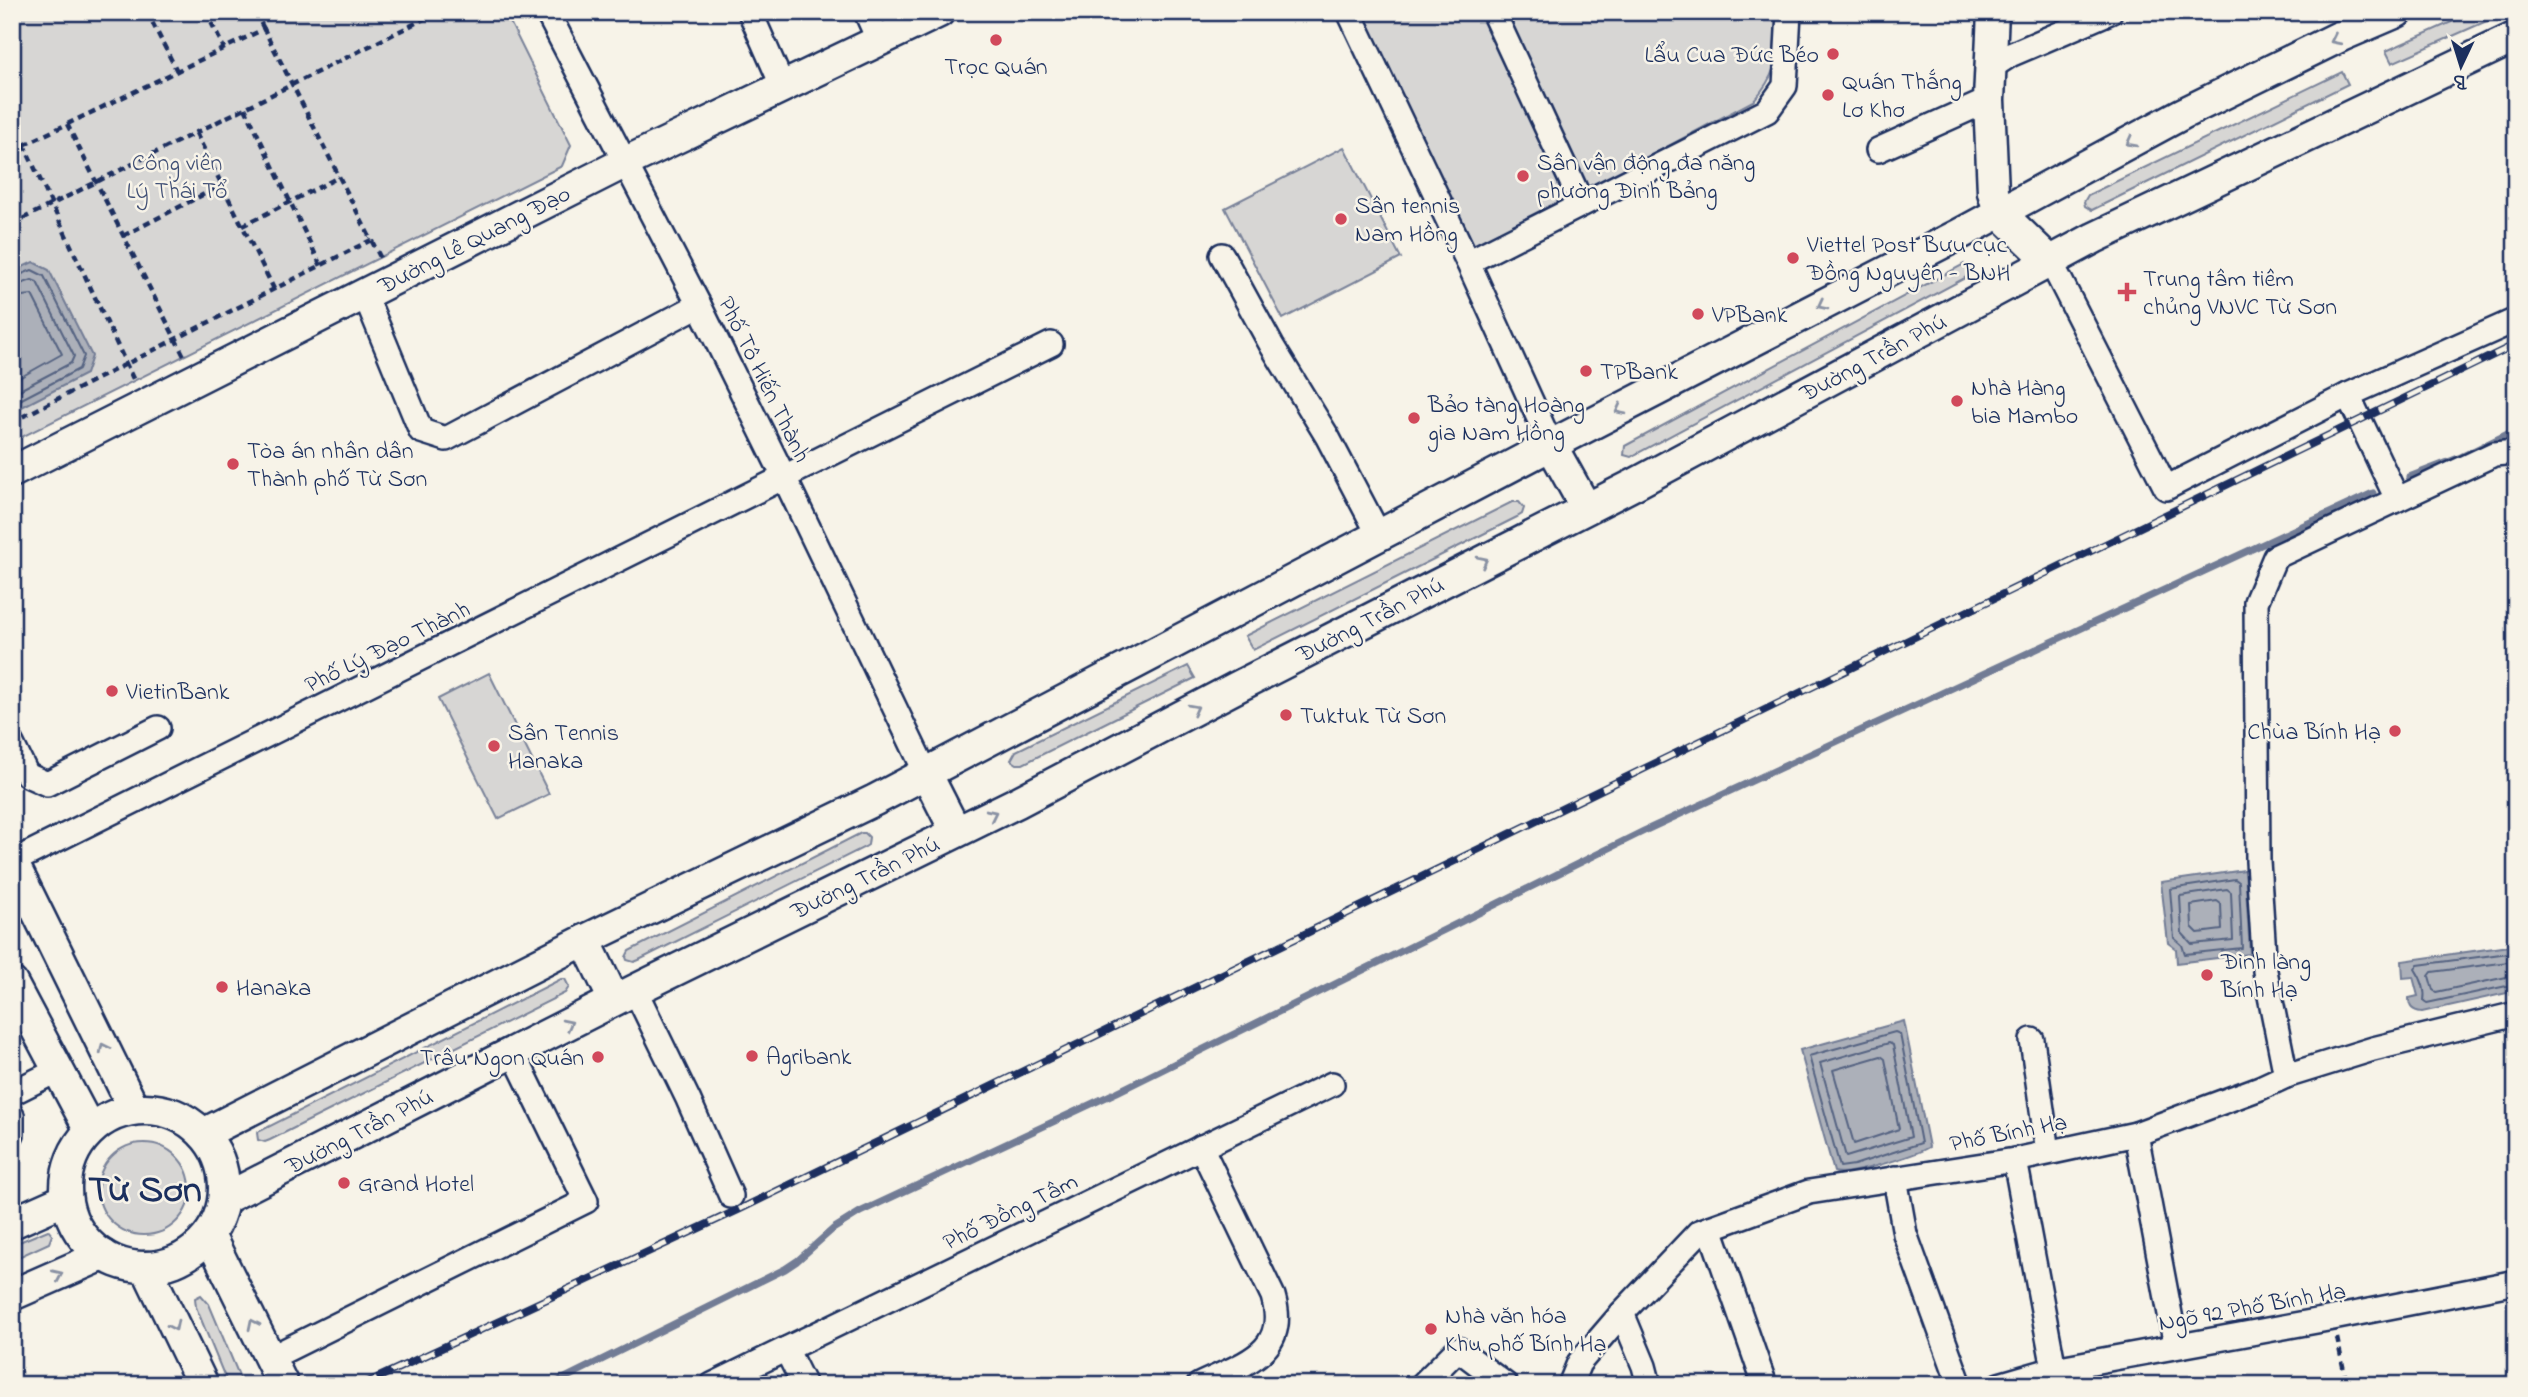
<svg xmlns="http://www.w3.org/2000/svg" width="2528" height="1397" viewBox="0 0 2528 1397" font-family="'Indie Flower',sans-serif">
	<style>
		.green { fill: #d7d6d4; stroke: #798299; stroke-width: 2 }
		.water { fill: #acb0b9; stroke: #727c95; stroke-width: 2 }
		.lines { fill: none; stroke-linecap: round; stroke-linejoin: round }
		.shore { stroke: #556382; stroke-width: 2 }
		.stream { stroke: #727c95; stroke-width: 7 }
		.minor-casing { stroke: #1b2f5e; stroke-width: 28 }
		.major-casing { stroke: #1b2f5e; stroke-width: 35 }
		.path { stroke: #1b2f5e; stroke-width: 4.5; stroke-dasharray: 7 5; stroke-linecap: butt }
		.minor { stroke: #f7f3e8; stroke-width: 23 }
		.major { stroke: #f7f3e8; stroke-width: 30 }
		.rail-casing { stroke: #1b2f5e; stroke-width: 8 }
		.rail { stroke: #f7f3e8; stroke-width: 5; stroke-dasharray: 16; stroke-linecap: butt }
		.oneway { stroke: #8991a3 }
		.poi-dot { fill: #d1495b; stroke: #f7f3e8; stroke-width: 2.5 }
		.labels { text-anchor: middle; stroke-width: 5; stroke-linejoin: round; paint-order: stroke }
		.poi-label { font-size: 24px; fill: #1b2f5e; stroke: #f7f3e8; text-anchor: start }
		.park-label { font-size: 24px; fill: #415076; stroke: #f7f3e8 }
		.street-label { font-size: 24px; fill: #1b2f5e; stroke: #f7f3e8 }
		.town-label { font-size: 38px; font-weight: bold; fill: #1b2f5e; stroke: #f7f3e8 }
	</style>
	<rect width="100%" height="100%" fill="#f7f3e8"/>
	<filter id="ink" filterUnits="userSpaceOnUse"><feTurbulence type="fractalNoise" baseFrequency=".0143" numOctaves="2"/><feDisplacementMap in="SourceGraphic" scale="14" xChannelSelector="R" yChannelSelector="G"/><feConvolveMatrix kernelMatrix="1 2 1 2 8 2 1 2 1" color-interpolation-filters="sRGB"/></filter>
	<g filter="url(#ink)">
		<g class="green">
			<polygon points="12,12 505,12 571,145 562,166 12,442"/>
			<path d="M1358,12H1778C1776,52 1782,70 1753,101L1471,251Z"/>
			<polygon points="2474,12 2507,12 2392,63 2386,51"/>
			<polygon points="2342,72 2348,84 2092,210 2085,206 2084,202 2088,195"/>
			<polygon points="1344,147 1401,258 1283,319 1225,208"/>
			<polygon points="1964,264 1969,272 1965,278 1636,454 1631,457 1624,455 1625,446"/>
			<polygon points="1512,502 1519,502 1524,508 1522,514 1517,517 1253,650 1245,636"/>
			<polygon points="1188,666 1195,678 1023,764 1017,764 1011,760 1016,751"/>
			<polygon points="489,673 549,794 498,819 438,699"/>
			<polygon points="861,833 865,833 869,837 868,845 865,847 639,960 634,962 627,960 626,957 629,951"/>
			<polygon points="561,979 565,979 569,987 565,993 270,1140 265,1142 258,1140 257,1133 260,1131"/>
			<circle cx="144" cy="1189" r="46"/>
			<polygon points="48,1230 52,1235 49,1243 12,1260 12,1245"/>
			<polygon points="201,1295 209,1304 240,1378 240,1385 228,1385 196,1307 195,1298"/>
		</g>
		<g class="water">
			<polygon points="33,262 49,270 92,356 86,374 12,412 12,272"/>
			<polygon points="2245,870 2250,954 2177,963 2176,949 2168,943 2161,882"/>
			<path d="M2516,945V991L2422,1012C2412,1011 2409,1007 2409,998L2418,996L2413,977L2403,978L2402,961Z"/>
			<path d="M1904,1021L1929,1147C1916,1155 1847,1177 1834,1172L1800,1050Z"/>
		</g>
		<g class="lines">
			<g class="shore">
				<polyline points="12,278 32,270 44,276 84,356 79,369 12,404"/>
				<polyline points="12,287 32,280 37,282 74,356 71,363 12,394"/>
				<polyline points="12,297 32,295 62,354 12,382"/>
				<polygon points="2235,879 2239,882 2242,948 2185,954 2182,945 2174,938 2170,889"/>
				<polygon points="2227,889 2231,892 2233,940 2192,944 2182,933 2180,896"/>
				<polygon points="2217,901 2221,904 2222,930 2198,933 2192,927 2191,905"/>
				<path d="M2516,952L2418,965L2415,969C2421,978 2426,990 2424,1001L2427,1003L2516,984"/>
				<polyline points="2516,961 2432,972 2429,976 2433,990 2436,992 2516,975"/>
				<polygon points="1895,1032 1900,1034 1921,1143 1854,1165 1840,1167 1809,1056"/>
				<polygon points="1889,1043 1893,1045 1911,1137 1846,1157 1820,1063"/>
				<polygon points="1881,1056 1885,1059 1899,1129 1854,1144 1833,1070"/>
			</g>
			<g class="stream">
				<polyline points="2409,477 2461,457 2516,430"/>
				<polyline points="551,1385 785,1269 797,1261 833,1229 860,1212 1117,1092 1644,831 2373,493"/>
			</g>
			<defs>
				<g id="minor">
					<polyline points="547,12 699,305 784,477 926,773"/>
					<polyline points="750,12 783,87"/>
					<polyline points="866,12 879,41"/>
					<polyline points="1349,12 1468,262 1551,445"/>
					<polyline points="1493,12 1582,204"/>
					<polyline points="1990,68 2010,55 2110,12"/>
					<polyline points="1878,150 1989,100"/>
					<polyline points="1222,255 1272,346 1327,436 1379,535"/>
					<polyline points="1468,262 1767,111 1785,86 1789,12"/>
					<polyline points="2051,262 2166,488 2348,395 2397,499"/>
					<polyline points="365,295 421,431 446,439 699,305"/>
					<polyline points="2348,395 2516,320"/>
					<polyline points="12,744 27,775 47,784 158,728"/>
					<polyline points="12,862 1051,344"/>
					<polyline points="635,990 688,1099 731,1196"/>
					<polyline points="2032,1040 2048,1152"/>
					<polyline points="2286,1076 2265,971 2258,861 2256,602 2275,557 2494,454 2516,452"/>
					<polyline points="12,1093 58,1070"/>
					<polyline points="12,1116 12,1134"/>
					<polyline points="2136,1134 2176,1346"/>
					<polyline points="2015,1160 2054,1369"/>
					<polyline points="1895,1178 1905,1234 1960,1385"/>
					<polyline points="1710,1228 1765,1385"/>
					<polyline points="1622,1313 1644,1366 1649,1385"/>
					<polyline points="786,1349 804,1385"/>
					<polyline points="270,1358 586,1201 513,1052"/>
					<polyline points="712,1385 1332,1084"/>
					<path d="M1199,1385C1242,1364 1290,1354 1273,1296L1201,1147"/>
					<polyline points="1422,1385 1458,1349 1506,1385"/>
					<polyline points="1570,1385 1579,1363 1622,1313 1699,1232 1809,1192 2015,1160 2136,1134 2260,1088 2286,1076 2373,1049 2516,1014"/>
					<polyline points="1999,1385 2054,1369 2333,1318 2516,1282"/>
				</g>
				<g id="major">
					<polyline points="1993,12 1989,100 1993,192 1999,212 2051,262"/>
					<polyline points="1551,445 1586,508"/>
					<polyline points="12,472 624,163 939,12"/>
					<polyline points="926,773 956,832"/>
					<polyline points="12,861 134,1109"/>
					<polyline points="585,940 614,1000"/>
					<polyline points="12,983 90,1130"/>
					<circle cx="145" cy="1188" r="79"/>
					<polyline points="203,1134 585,940 875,800 1551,445 1960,234 2182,114 2341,36 2397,12"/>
					<polyline points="224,1199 635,990 1018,802 1235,688 1635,484 2094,238 2516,37"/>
					<polyline points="12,1223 66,1199"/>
					<polyline points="209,1235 283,1385"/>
					<polyline points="146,1267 203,1385"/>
					<polyline points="12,1295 103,1255"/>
				</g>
			</defs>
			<use href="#minor" class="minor-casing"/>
			<use href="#major" class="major-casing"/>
			<g class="path">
				<polyline points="147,12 177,71"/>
				<polyline points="206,12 224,48"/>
				<polyline points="255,12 264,29"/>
				<polyline points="245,108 321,266"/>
				<polyline points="67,124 185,358"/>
				<polyline points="196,133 274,289"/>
				<polyline points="24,145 264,29 381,259"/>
				<polyline points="12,150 24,145 135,383"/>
				<polyline points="12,224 438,12"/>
				<polyline points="242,226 339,177"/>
				<polyline points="123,236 222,185"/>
				<polyline points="12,422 371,240"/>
				<polyline points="2337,1338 2347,1385"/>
			</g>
			<use href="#minor" class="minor"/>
			<use href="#major" class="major"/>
			<defs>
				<polyline id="rail" points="362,1385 738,1210 2516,344"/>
			</defs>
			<use href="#rail" class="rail-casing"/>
			<use href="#rail" class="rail"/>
		</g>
		<defs><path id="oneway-chevron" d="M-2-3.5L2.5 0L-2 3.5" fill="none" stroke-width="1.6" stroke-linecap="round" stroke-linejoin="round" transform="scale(1.75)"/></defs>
		<g class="oneway">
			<use href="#oneway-chevron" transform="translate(2335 40) rotate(154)"/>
			<use href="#oneway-chevron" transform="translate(2131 142) rotate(152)"/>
			<use href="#oneway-chevron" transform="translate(1822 305) rotate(153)"/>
			<use href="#oneway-chevron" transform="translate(1620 410) rotate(153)"/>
			<use href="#oneway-chevron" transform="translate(1483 561) rotate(-27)"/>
			<use href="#oneway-chevron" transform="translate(1194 709) rotate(-28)"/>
			<use href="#oneway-chevron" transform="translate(992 814) rotate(-26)"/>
			<use href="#oneway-chevron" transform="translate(568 1024) rotate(-27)"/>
			<use href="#oneway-chevron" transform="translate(104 1048) rotate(-116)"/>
			<use href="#oneway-chevron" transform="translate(58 1275) rotate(-24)"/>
			<use href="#oneway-chevron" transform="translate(253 1324) rotate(-116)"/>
			<use href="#oneway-chevron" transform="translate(174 1326) rotate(64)"/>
		</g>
	</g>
	<g class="poi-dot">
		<circle cx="996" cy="40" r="7"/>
		<circle cx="1833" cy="54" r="7"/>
		<circle cx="1828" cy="95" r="7"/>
		<circle cx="1523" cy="176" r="7"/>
		<circle cx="1341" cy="219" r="7"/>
		<circle cx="1793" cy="258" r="7"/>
		<path d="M2123.5 281.5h7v7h7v7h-7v7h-7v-7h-7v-7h7z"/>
		<circle cx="1698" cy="314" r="7"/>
		<circle cx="1586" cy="371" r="7"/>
		<circle cx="1957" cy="401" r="7"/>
		<circle cx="1414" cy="418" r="7"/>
		<circle cx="233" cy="464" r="7"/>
		<circle cx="112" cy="691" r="7"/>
		<circle cx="1286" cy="715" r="7"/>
		<circle cx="2395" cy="731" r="7"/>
		<circle cx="494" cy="746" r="7"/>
		<circle cx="2207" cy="975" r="7"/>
		<circle cx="222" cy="987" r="7"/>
		<circle cx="752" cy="1056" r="7"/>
		<circle cx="598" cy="1057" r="7"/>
		<circle cx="344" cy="1183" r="7"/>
		<circle cx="1431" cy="1329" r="7"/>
	</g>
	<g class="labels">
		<g class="poi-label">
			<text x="1819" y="62" text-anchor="end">Lẩu Cua Đức Béo</text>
			<text x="996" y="74" text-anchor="middle">Trọc Quán</text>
			<text x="1842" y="89">Quán Thắng<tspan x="1842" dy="28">Lơ Khơ</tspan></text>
			<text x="1537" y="170">Sân vận động đa năng<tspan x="1537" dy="28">phường Đình Bảng</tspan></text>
			<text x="1355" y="213">Sân tennis<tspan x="1355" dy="28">Nam Hồng</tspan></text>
			<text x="1807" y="252">Viettel Post Bưu cục<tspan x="1807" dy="28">Đồng Nguyên - BNH</tspan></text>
			<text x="2143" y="286">Trung tâm tiêm<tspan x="2143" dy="28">chủng VNVC Từ Sơn</tspan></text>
			<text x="1712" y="322">VPBank</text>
			<text x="1600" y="379">TPBank</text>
			<text x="1971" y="395">Nhà Hàng<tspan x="1971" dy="28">bia Mambo</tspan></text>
			<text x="1428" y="412">Bảo tàng Hoàng<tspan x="1428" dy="28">gia Nam Hồng</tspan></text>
			<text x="247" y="458">Tòa án nhân dân<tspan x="247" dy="28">Thành phố Từ Sơn</tspan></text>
			<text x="126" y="699">VietinBank</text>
			<text x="1300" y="723">Tuktuk Từ Sơn</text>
			<text x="2381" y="739" text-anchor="end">Chùa Bính Hạ</text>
			<text x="508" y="740">Sân Tennis<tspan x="508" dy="28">Hanaka</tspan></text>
			<text x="2221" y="969">Đình làng<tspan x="2221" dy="28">Bính Hạ</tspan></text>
			<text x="236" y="995">Hanaka</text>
			<text x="766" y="1064">Agribank</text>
			<text x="584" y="1065" text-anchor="end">Trâu Ngon Quán</text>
			<text x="358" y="1191">Grand Hotel</text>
			<text x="1445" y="1323">Nhà văn hóa<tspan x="1445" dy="28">Khu phố Bính Hạ</tspan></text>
		</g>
		<g class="park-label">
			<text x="177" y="170">Công viên<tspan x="177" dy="28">Lý Thái Tổ</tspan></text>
		</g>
		<g class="street-label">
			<text transform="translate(474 239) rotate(-27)" y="8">Đường Lê Quang Đạo</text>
			<text transform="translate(1873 357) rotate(-28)" y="8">Đường Trần Phú</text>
			<text transform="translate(765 379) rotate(64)" y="8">Phố Tô Hiến Thành</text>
			<text transform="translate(1370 619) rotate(-27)" y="8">Đường Trần Phú</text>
			<text transform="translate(387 646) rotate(-26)" y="8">Phố Lý Đạo Thành</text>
			<text transform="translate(865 877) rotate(-26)" y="8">Đường Trần Phú</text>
			<text transform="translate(359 1131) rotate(-27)" y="8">Đường Trần Phú</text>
			<text transform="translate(2008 1132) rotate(-11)" y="8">Phố Bính Hạ</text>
			<text transform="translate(1010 1211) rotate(-26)" y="8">Phố Đồng Tâm</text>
			<text transform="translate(2252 1306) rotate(-10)" y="8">Ngõ 92 Phố Bính Hạ</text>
		</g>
		<g class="town-label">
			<text x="145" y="1201">Từ Sơn</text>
		</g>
	</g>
	<rect width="2528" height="1397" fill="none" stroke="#f7f3e8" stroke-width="42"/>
	<rect x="21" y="21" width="2486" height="1355" fill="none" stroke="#1b2f5e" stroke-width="2.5" filter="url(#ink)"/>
	<g transform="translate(2461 66) rotate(184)" stroke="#f7f3e8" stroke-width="5" paint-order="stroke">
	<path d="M0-5L12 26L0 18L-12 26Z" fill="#1b2f5e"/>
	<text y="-10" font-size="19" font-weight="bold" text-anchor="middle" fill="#1b2f5e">B</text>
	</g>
</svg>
